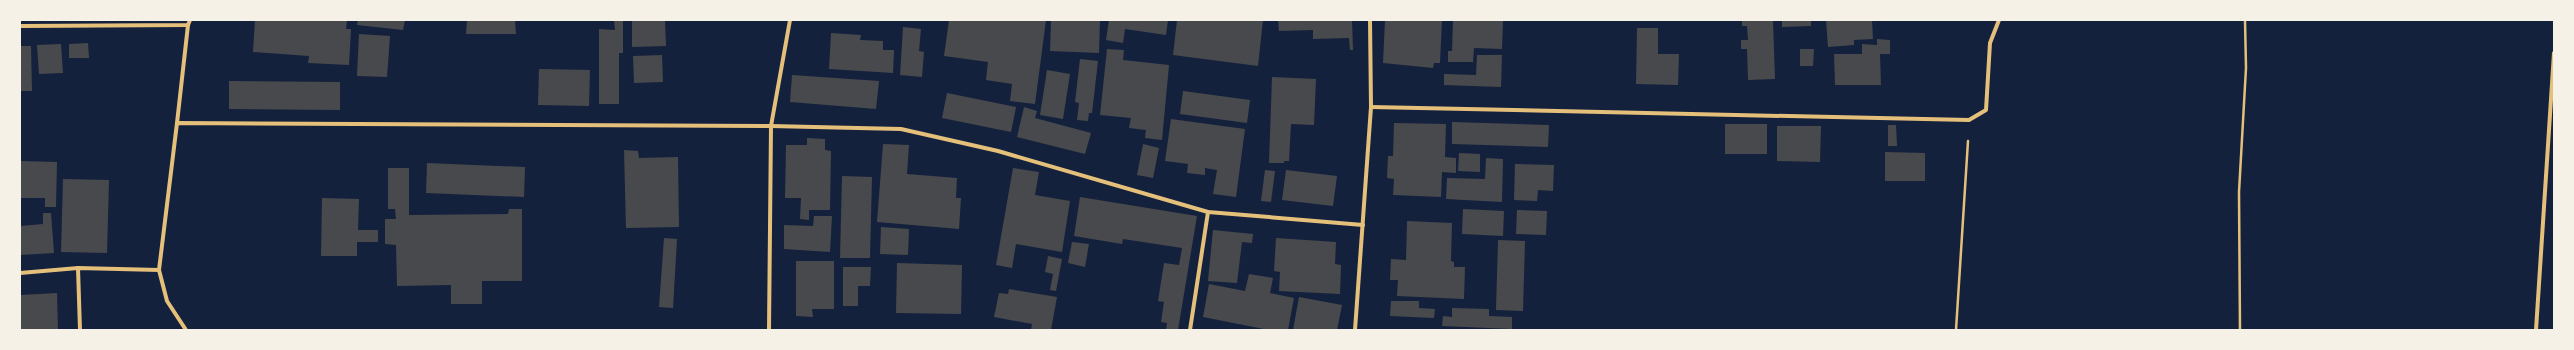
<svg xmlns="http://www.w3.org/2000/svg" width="2574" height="350" viewBox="0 0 2574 350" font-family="Overpass,sans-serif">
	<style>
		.building { fill: #48494c }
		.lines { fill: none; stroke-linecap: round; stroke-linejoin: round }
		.path { stroke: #e5c07b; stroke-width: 2.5 }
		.minor { stroke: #e5c07b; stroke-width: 4 }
	</style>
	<rect width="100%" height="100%" fill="#14213d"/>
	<g class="building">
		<polygon points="255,20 347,20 346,29 351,29 349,65 308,63 309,56 253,52"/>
		<polygon points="358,20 405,20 403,30 357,25"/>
		<polygon points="467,20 515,20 516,34 466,34"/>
		<polygon points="614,20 623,20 623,53 619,53 619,104 599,104 599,29 615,30"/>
		<polygon points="632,20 665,20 666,46 632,47"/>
		<polygon points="949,20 1046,20 1035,104 1010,101 1012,84 986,80 988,62 944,56"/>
		<polygon points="1051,20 1100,20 1099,53 1050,51"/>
		<polygon points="1109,20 1168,20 1166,35 1125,29 1123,43 1106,40"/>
		<polygon points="1177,20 1263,20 1258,66 1173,55"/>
		<polygon points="1278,20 1352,20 1353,50 1350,50 1349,38 1313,39 1313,30 1279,31"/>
		<polygon points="1385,20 1442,20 1440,63 1434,63 1433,68 1383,63"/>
		<polygon points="1453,20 1503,20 1502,49 1474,48 1473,62 1448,62 1448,51 1452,51"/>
		<polygon points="1742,20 1773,20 1775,79 1748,80 1747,49 1741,49 1741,40 1748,40 1747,26 1742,26"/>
		<polygon points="1782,20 1811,20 1811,26 1782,27"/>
		<polygon points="1826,20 1872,20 1873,39 1854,40 1854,45 1828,47"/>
		<polygon points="903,27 921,29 919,51 924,52 922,77 900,75"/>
		<polygon points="1637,28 1658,28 1658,54 1679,54 1678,85 1636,84"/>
		<polygon points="831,33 861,35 860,40 883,41 883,50 894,50 893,73 829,69"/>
		<polygon points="359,34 390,36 387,77 357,76"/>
		<polygon points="1877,39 1890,40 1890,54 1880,54 1881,85 1835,85 1834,54 1862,54 1862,44 1877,45"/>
		<polygon points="88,43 89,58 69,58 69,44"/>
		<polygon points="61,44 63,73 39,74 37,45"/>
		<polygon points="20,46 31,46 32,91 20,91"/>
		<polygon points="1107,49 1124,50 1123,60 1169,65 1162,140 1145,138 1146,130 1129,128 1131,118 1100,115"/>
		<polygon points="1800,49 1814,49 1813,66 1800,66"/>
		<polygon points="662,55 663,82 634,83 633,56"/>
		<polygon points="1477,55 1502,55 1501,87 1444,85 1444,74 1476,75"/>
		<polygon points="1080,59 1098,61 1092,113 1089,113 1088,121 1077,120 1079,103 1075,102"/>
		<polygon points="539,69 590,70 589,106 538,105"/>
		<polygon points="1047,70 1070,74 1063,119 1040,115"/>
		<polygon points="792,75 879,81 876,109 790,102"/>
		<polygon points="1272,77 1316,79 1314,125 1291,124 1289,161 1284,161 1284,163 1269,163"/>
		<polygon points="229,81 340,82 340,110 229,109"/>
		<polygon points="1183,91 1250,100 1247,123 1180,114"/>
		<polygon points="947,93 1016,107 1011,132 942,118"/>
		<polygon points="1024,107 1037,111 1035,118 1091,133 1085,154 1017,137"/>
		<polygon points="1171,119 1245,129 1236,197 1213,194 1217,170 1205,168 1205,175 1187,173 1188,164 1165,161"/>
		<polygon points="1452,122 1549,125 1548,147 1452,144"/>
		<polygon points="1394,123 1446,124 1445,157 1456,158 1456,173 1442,172 1441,197 1393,195 1394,179 1387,178 1388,156 1393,156"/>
		<rect x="1725" y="124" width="42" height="30"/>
		<polygon points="1888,125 1896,125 1897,146 1888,146"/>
		<polygon points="1777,126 1821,126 1820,162 1777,161"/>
		<polygon points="807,138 825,139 825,150 831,151 830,210 809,210 809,220 800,219 801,198 785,198 786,145 807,145"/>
		<polygon points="883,144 909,145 907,174 957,178 956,198 961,198 959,229 877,222"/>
		<polygon points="1143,144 1159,148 1153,178 1137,175"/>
		<polygon points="624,150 638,151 639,158 678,157 679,227 626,228"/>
		<polygon points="1885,152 1925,153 1925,181 1885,181"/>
		<polygon points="1459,153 1480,154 1480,172 1458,171"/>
		<polygon points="1486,158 1503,159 1502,202 1446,199 1447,178 1485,179"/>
		<polygon points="20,161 57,162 56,207 45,207 45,198 20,198"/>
		<polygon points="427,163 525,167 524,197 426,193"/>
		<polygon points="1515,164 1554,165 1553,191 1538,190 1537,201 1514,200"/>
		<polygon points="388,168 409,168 409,215 508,214 509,209 522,209 522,281 482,281 482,304 451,304 451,285 397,286 396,245 385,244 385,219 396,219 395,209 388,209"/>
		<polygon points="1013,168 1039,172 1035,195 1070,201 1062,252 1016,244 1012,268 996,265"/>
		<polygon points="1265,170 1275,171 1271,202 1261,201"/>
		<polygon points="1286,170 1337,176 1333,206 1282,200"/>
		<polygon points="842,176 872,177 870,258 840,258"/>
		<polygon points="63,179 109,180 107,253 61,252"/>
		<polygon points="1080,197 1197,216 1178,330 1166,330 1167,323 1161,322 1164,302 1158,301 1164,263 1179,265 1182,248 1123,239 1122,244 1074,236"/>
		<polygon points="322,198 359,199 358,230 378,230 378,242 357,242 357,256 321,256"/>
		<polygon points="1463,209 1504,211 1503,236 1462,234"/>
		<polygon points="1517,210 1547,211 1546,235 1516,234"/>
		<polygon points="43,213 51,213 54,253 20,255 20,226 43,224"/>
		<polygon points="814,216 832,216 830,252 784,249 784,225 813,226"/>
		<polygon points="1407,221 1452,223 1451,261 1454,262 1454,267 1465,267 1464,299 1397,296 1398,280 1390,280 1391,259 1406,260"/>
		<polygon points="881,227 909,229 908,255 880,254"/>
		<polygon points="1213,230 1253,234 1252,243 1242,242 1237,283 1208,281"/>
		<polygon points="664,238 677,239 673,308 659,307"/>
		<polygon points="1276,238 1336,242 1335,264 1341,265 1340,294 1279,291 1280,272 1274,271"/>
		<polygon points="1498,240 1525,241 1523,311 1496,310"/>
		<polygon points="1072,242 1089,244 1085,267 1068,263"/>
		<polygon points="1048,256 1062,259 1056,291 1050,290 1053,274 1045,272"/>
		<polygon points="796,261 834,261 834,309 812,309 813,317 796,316"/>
		<polygon points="897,263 962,265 961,314 896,313"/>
		<polygon points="843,267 871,267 870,286 858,286 858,306 843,306"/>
		<polygon points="1249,274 1273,278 1270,293 1294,298 1288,330 1269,330 1203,317 1209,284 1245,291"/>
		<polygon points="1009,289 1057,297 1051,330 1031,330 1032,324 994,317 999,293 1008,294"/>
		<polygon points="57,293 58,330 20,330 20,295"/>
		<polygon points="1299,297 1342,305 1337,330 1293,330"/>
		<polygon points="1391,301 1419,301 1419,308 1435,309 1434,318 1390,316"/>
		<polygon points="1452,308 1489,309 1489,316 1512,317 1512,329 1442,326 1443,316 1452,317"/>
	</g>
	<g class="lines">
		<g class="path">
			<polyline points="1956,330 1968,141"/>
			<polyline points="2240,330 2239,192 2246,68 2245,20"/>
		</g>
		<g class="minor">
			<polyline points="20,26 188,25 190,20"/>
			<polyline points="1371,107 1969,120 1986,110 1990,43 1999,20"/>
			<polyline points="177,123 188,25"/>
			<polyline points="78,268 80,330"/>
			<polyline points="20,273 78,268 159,270"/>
			<polyline points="186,330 167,301 159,270 177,123 771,126 901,129 998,151 1208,212 1363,225"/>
			<polyline points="769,330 771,126 790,20"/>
			<polyline points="1190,330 1208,212"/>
			<polyline points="1355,330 1371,107 1370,20"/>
			<polyline points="2536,330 2554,53"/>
		</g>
	</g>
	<rect width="2574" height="350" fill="none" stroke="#f6f1e7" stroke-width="42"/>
</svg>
